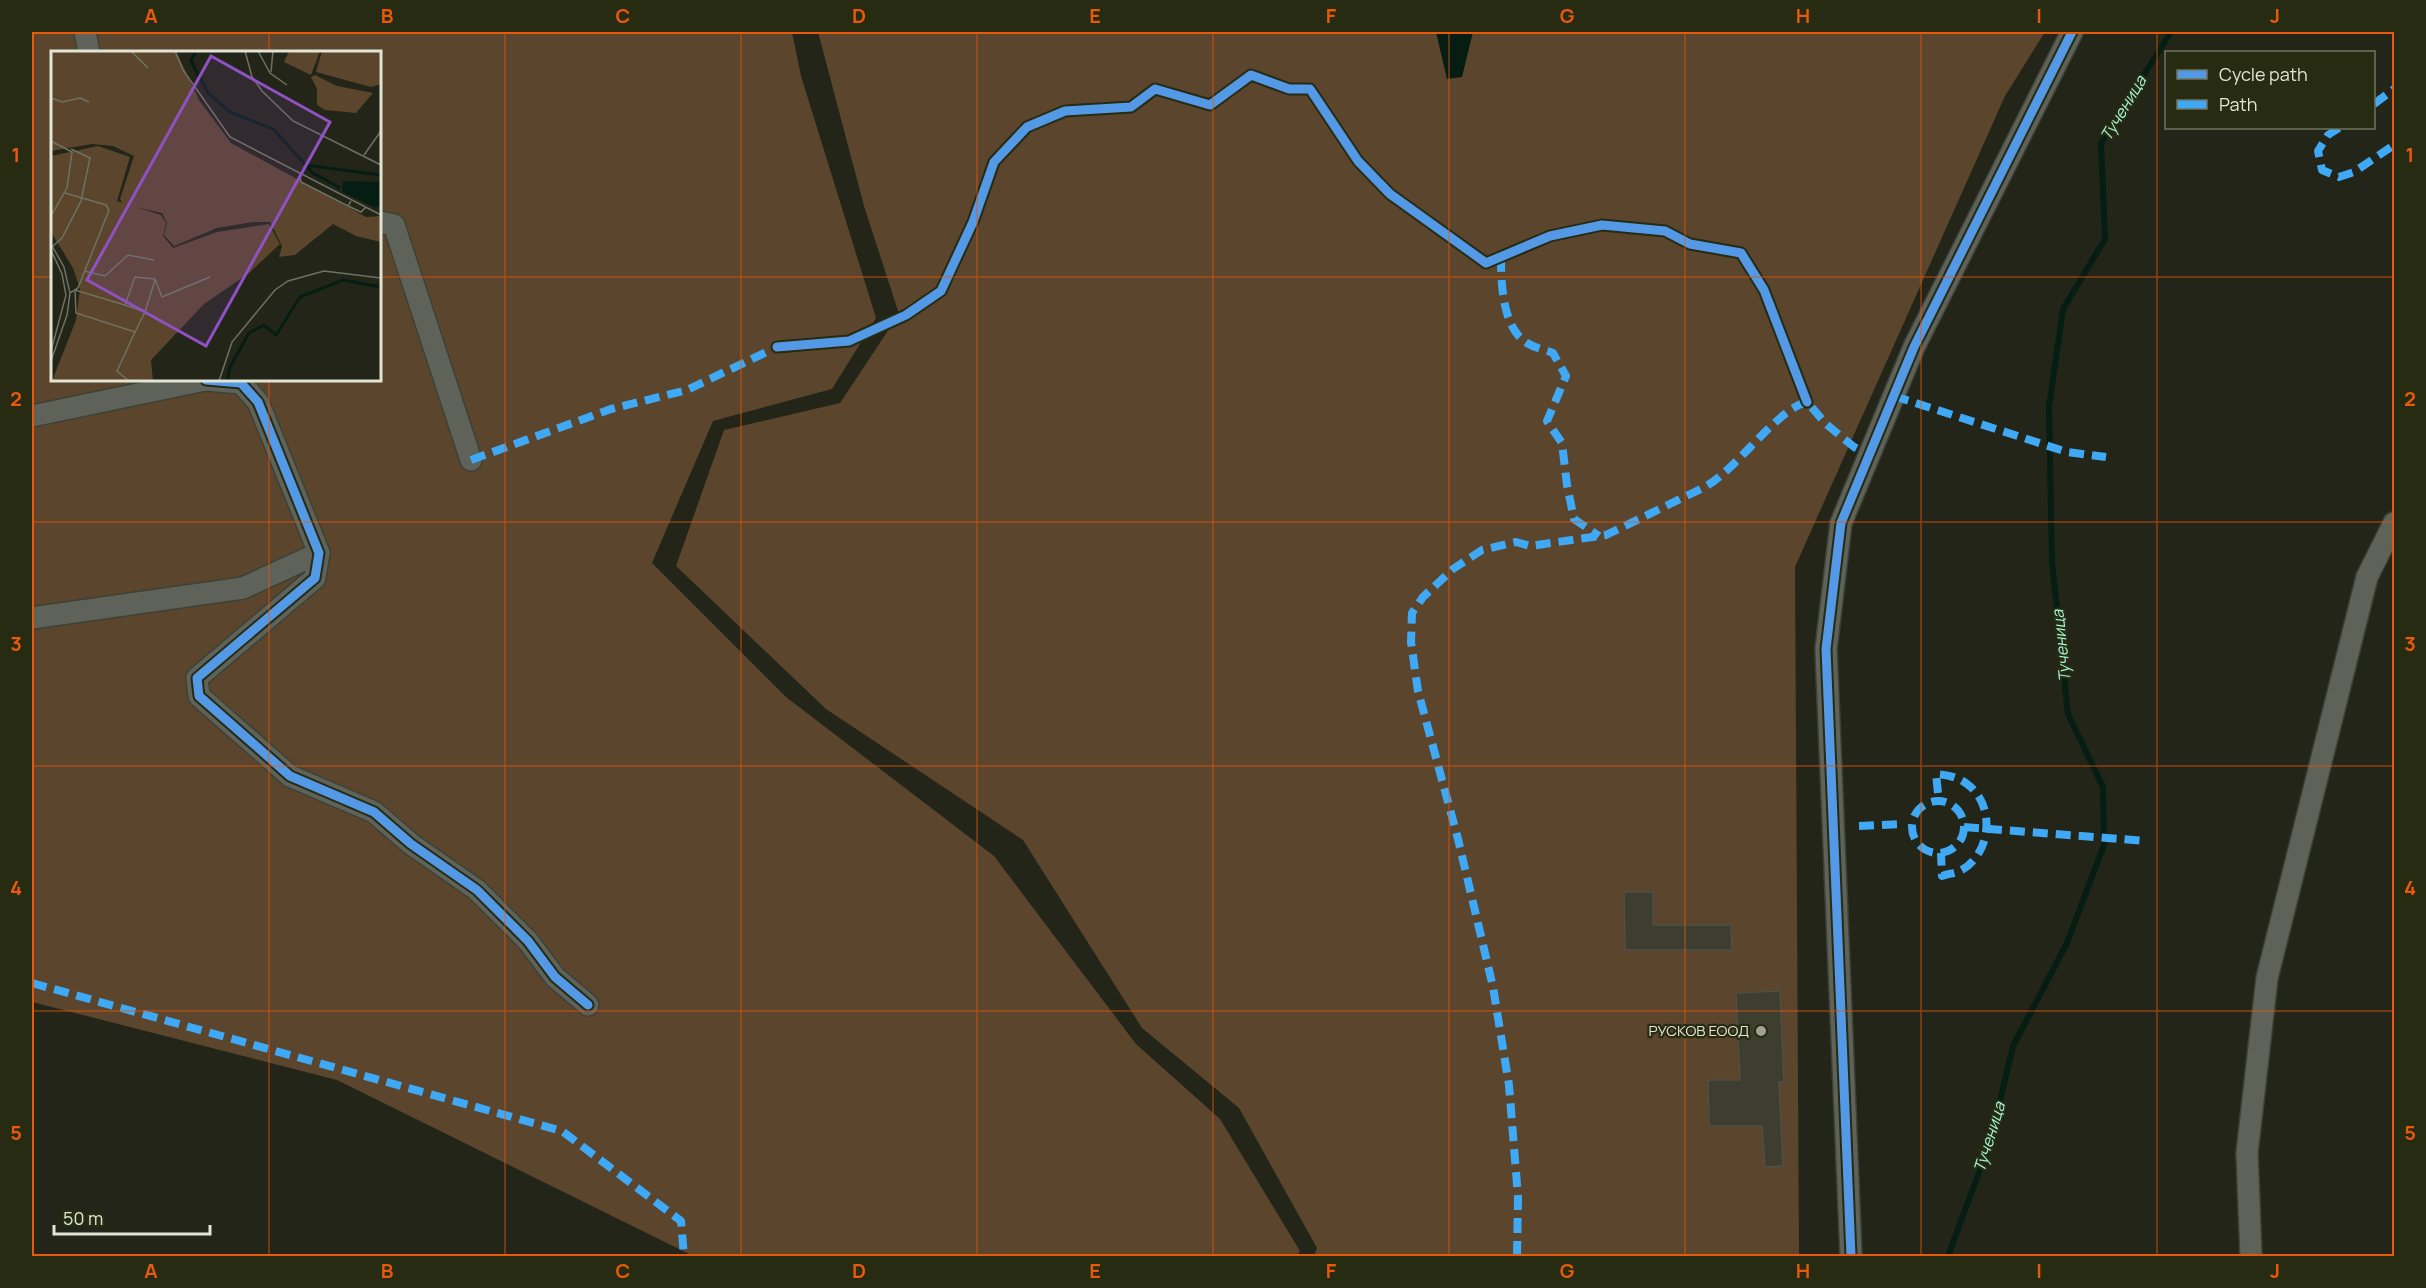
<svg xmlns="http://www.w3.org/2000/svg" width="2426" height="1288" viewBox="0 0 2426 1288" font-family="Manrope,sans-serif">
	<style>
		.green { fill: #5b452d; fill-rule: evenodd }
		.water { fill: #061d14 }
		.lines { fill: none; stroke-linecap: round; stroke-linejoin: round }
		.stream { stroke: #061d14; stroke-width: 6 }
		.building { fill: #3e3e30; stroke: #4f4f43; stroke-width: 1.5 }
		.minor-casing { stroke: #3e4136; stroke-width: 24 }
		.minor { stroke: #5f6258; stroke-width: 21 }
		.quiet { stroke: #3fa9f5; stroke-width: 8; stroke-dasharray: 15 8; stroke-linecap: butt }
		.cycleway-casing { stroke: #262b11; stroke-width: 13 }
		.cycleway { stroke: #5399e6; stroke-width: 9 }
		.grid { fill: none; stroke: #e8590c; stroke-width: 1.5; stroke-opacity: 0.55 }
		.poi-dot { fill: #9ea292; stroke: #262b11; stroke-width: 2 }
		.labels { text-anchor: middle; stroke-width: 4.5; stroke-linejoin: round; paint-order: stroke }
		.poi-label { font-size: 15px; fill: #e1e5d5; stroke: #262b11; text-anchor: end }
		.water-label { font-size: 16px; font-style: italic; fill: #a3f5d9; stroke: #262b11 }
		.inset-river { fill: none; stroke: #061d14; stroke-width: 3 }
		.inset-road { fill: none; stroke: #6e7263; stroke-width: 1.5 }
		.view { fill: #8f51c3; fill-opacity: 0.15; stroke: #8f51c3; stroke-width: 3 }
		.inset-edge { fill: none; stroke: #e1e5d5; stroke-width: 3 }
		.neatline { fill: none; stroke: #e8590c; stroke-width: 2 }
		.grid-label { font-size: 20px; text-anchor: middle; font-weight: bold; fill: #e8590c }
	</style>
	<rect width="100%" height="100%" fill="#222517"/>
	<g class="green">
		<path d="M32,32H792L801,76L876,318L832,389L713,421L652,563L786,697L994,856L1136,1044L1220,1119L1300,1251L1297,1256H693L337,1080L32,1002ZM52,52H380V380H52Z"/>
		<polygon points="818,32 2045,32 2005,96 1795,567 1799,1256 1314,1256 1317,1248 1239,1108 1142,1028 1023,840 826,709 676,566 724,430 840,403 899,314 864,206"/>
	</g>
	<polygon class="water" points="1436,32 1473,32 1462,77 1447,79"/>
	<g class="lines">
		<polyline class="stream" points="1948,1256 1990,1143 2013,1046 2067,943 2104,845 2103,787 2068,714 2052,562 2049,407 2063,309 2105,239 2101,143 2171,32"/>
	</g>
	<g class="building">
		<polygon points="1624,892 1653,892 1653,925 1731,925 1732,950 1625,950"/>
		<polygon points="1780,991 1784,1082 1779,1082 1783,1166 1765,1167 1762,1126 1709,1126 1708,1080 1740,1080 1736,993"/>
	</g>
	<g class="lines">
		<defs>
			<g id="minor">
				<polyline points="85,32 89,52"/>
				<polyline points="380,222 394,225 471,460"/>
				<polyline points="206,380 241,383 258,402 319,553 315,578 197,678 199,696 290,776 374,812 411,844 477,890 528,941 555,977 588,1005"/>
				<polyline points="32,416 205,380"/>
				<polyline points="32,618 243,588 319,553"/>
				<polyline points="1851,1256 1826,649 1841,523 1914,347 2072,32"/>
				<polyline points="2251,1256 2247,1153 2267,978 2367,577 2394,523"/>
			</g>
		</defs>
		<use href="#minor" class="minor-casing"/>
		<use href="#minor" class="minor"/>
		<g class="quiet">
			<polyline points="2374,104 2394,89"/>
			<polyline points="2339,128 2328,135 2318,151 2322,170 2339,177 2354,172 2394,145"/>
			<path d="M1501,257C1501,282 1502,328 1527,343C1535,348 1545,350 1553,353L1566,376L1547,421L1562,443L1567,485L1574,519L1599,536"/>
			<polyline points="1894,396 2067,452 2106,457"/>
			<polyline points="471,460 611,409 687,390 777,347 782,347"/>
			<path d="M1938,793L1936,774C1948,775 1958,777 1967,784C1996,805 1992,854 1960,871C1955,873 1948,874 1942,876L1941,853"/>
			<circle cx="1938" cy="827" r="26"/>
			<polyline points="1859,826 1902,824"/>
			<polyline points="1964,827 2146,841"/>
			<polyline points="32,983 562,1131 681,1221 684,1256"/>
			<path d="M1517,1256L1518,1197L1509,1085L1493,987L1458,839L1418,691L1411,642L1412,613L1423,597L1453,569L1482,550L1516,542L1530,546L1606,535L1705,487C1738,468 1777,409 1807,402L1826,424L1854,447L1869,455"/>
		</g>
		<defs>
			<g id="cycleway">
				<polyline points="777,347 849,341 906,315 941,291 973,222 994,162 1027,127 1065,111 1131,107 1155,89 1210,105 1251,75 1289,89 1310,89 1358,161 1390,194 1486,263 1550,236 1602,225 1665,231 1690,244 1741,253 1764,290 1807,402"/>
				<polyline points="206,380 241,383 258,402 319,553 315,578 197,678 199,696 290,776 374,812 411,844 477,890 528,941 555,977 588,1005"/>
				<polyline points="1851,1256 1826,649 1841,523 1914,347 2072,32"/>
			</g>
		</defs>
		<use href="#cycleway" class="cycleway-casing"/>
		<use href="#cycleway" class="cycleway"/>
	</g>
	<path class="grid" d="M269,32V52M505,32V1256M741,32V1256M977,32V1256M1213,32V1256M1449,32V1256M1685,32V1256M1921,32V1256M2157,32V1256M32,277H52M380,277H2394M269,380V1256M32,522H2394M32,766H2394M32,1011H2394"/>
	<circle class="poi-dot" cx="1761" cy="1031" r="6"/>
	<g class="labels">
		<g class="poi-label">
			<text x="1749" y="1036">РУСКОВ ЕООД</text>
		</g>
		<g class="water-label">
			<text transform="translate(2123 108) rotate(-59)" y="6">Тученица</text>
			<text transform="translate(2061 646) rotate(-96)" y="6">Тученица</text>
			<text transform="translate(1989 1137) rotate(-73)" y="6">Тученица</text>
		</g>
	</g>
	<g transform="translate(51 51)">
		<rect width="330" height="330" fill="#222517"/>
		<path d="M0,0H125L148,49L180,92L315,166L330,165V191L305,185L282,173L244,204L228,206L231,195L219,171H202L166,177L123,195L113,184L116,172L111,162L72,153L69,148L83,105L62,95L41,93L0,100ZM238,0H269L260,24L233,11ZM271,0H330V33L320,36L265,21ZM264,24L286,35L322,42L305,62L274,59L266,54V38L260,26ZM47,95L79,106L66,150L110,164L115,172L112,185L122,197L166,181L218,173L229,193L198,222L153,253L100,309L102,330H1L25,269L29,238L22,217L0,181V105Z" fill="#5b452d"/>
		<path d="M292,130L330,131V152L325,157L291,141Z" fill="#061d14"/>
		<path class="inset-river" d="M145,0L140,10L157,42L179,61L222,78L262,122L289,137M254,114L330,124M176,330L179,316L198,282L213,274L225,284L249,246L292,229L330,236"/>
		<path class="inset-road" d="M80,0L97,17M124,0L132,19L179,86L330,164M194,0L201,26L211,40L242,70L330,114M207,0L219,22L236,34M220,21L222,0M0,47L11,51L29,47L38,51M0,90L21,101L16,137L0,165M313,104L330,80M249,123L250,131L297,155L300,150M14,142L55,154L58,159L27,237L19,242M297,155L310,161L315,156M0,193L13,216L19,242L16,264L0,310M2,195L11,187L30,150L39,107L20,98M0,199L11,223L15,244L0,300M33,220L54,225L77,204L103,209M74,254L94,261L84,281M94,261L104,229M78,330L66,320L84,281L25,262L24,239L74,254L84,226L104,228L111,246L159,226M168,330L181,291L224,239L237,230L273,220L330,227"/>
		<path class="view" d="M160,5L279,71L155,295L36,229Z"/>
		<rect width="330" height="330" class="inset-edge"/>
	</g>
	<rect width="2426" height="1288" fill="none" stroke="#262b11" stroke-width="66"/>
	<rect x="2165" y="51" width="210" height="78" fill="#262b11" stroke="#71755f" stroke-width="1.5"/>
	<rect x="2177" y="70" width="30" height="9" fill="#5399e6" stroke="#71755f" stroke-width="1.5"/>
	<text x="2219" y="81" font-size="18" fill="#e1e5d5">Cycle path</text>
	<rect x="2177" y="100" width="30" height="9" fill="#3fa9f5" stroke="#71755f" stroke-width="1.5"/>
	<text x="2219" y="111" font-size="18" fill="#e1e5d5">Path</text>
	<path d="M54 1225v9h156v-9" fill="none" stroke="#e1e5d5" stroke-width="3"/>
	<text x="63" y="1225" font-size="18" fill="#e1e5d5" stroke="#262b11" stroke-width="4.5" paint-order="stroke">50 m</text>
	<rect x="33" y="33" width="2360" height="1222" class="neatline"/>
	<g class="grid-label">
		<text x="151" y="23">A</text>
		<text x="387" y="23">B</text>
		<text x="623" y="23">C</text>
		<text x="859" y="23">D</text>
		<text x="1095" y="23">E</text>
		<text x="1331" y="23">F</text>
		<text x="1567" y="23">G</text>
		<text x="1803" y="23">H</text>
		<text x="2039" y="23">I</text>
		<text x="2275" y="23">J</text>
		<text x="16" y="162">1</text>
		<text x="2410" y="162">1</text>
		<text x="16" y="406">2</text>
		<text x="2410" y="406">2</text>
		<text x="16" y="651">3</text>
		<text x="2410" y="651">3</text>
		<text x="16" y="895">4</text>
		<text x="2410" y="895">4</text>
		<text x="16" y="1140">5</text>
		<text x="2410" y="1140">5</text>
		<text x="151" y="1278">A</text>
		<text x="387" y="1278">B</text>
		<text x="623" y="1278">C</text>
		<text x="859" y="1278">D</text>
		<text x="1095" y="1278">E</text>
		<text x="1331" y="1278">F</text>
		<text x="1567" y="1278">G</text>
		<text x="1803" y="1278">H</text>
		<text x="2039" y="1278">I</text>
		<text x="2275" y="1278">J</text>
	</g>
</svg>
